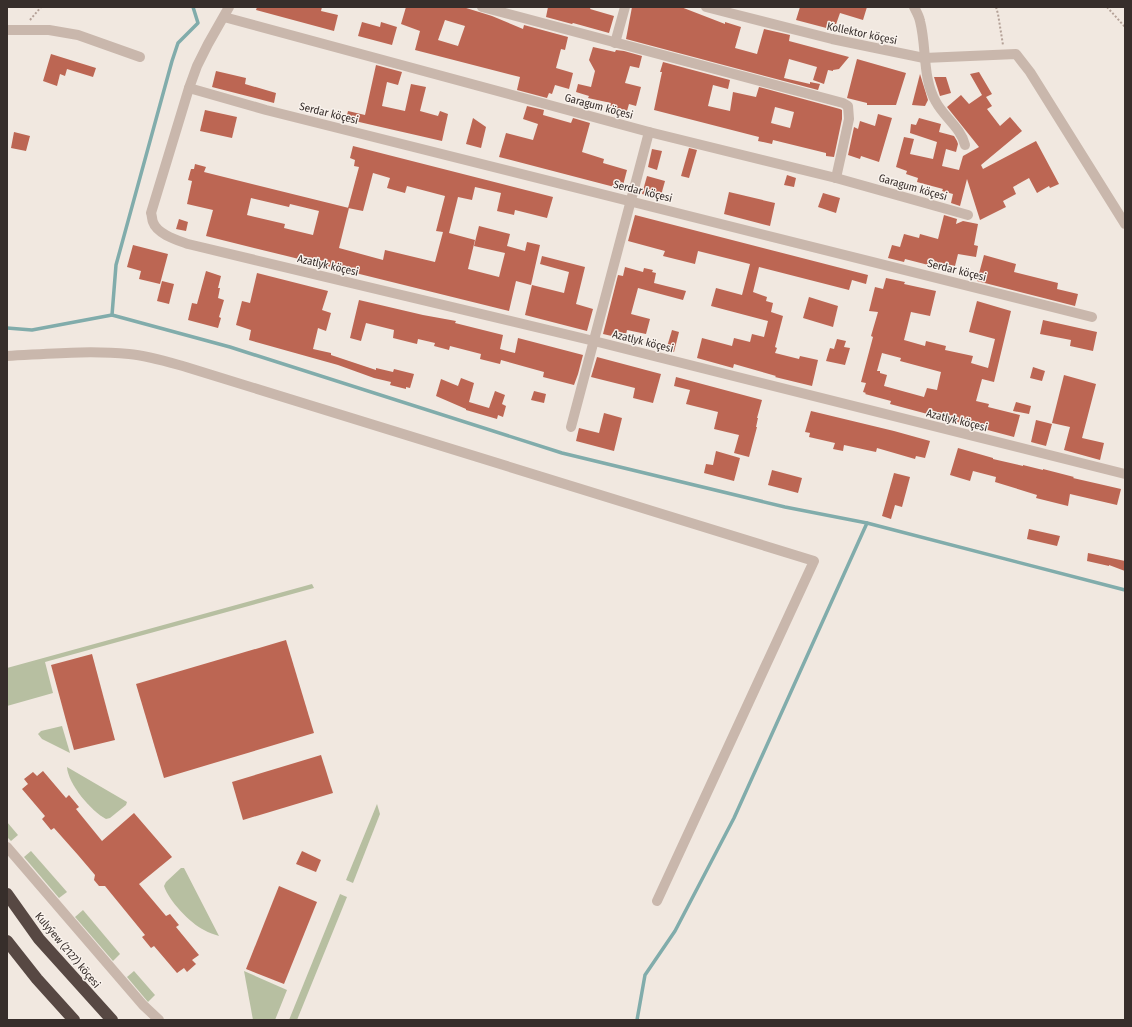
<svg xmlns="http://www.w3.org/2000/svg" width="1132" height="1027" viewBox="0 0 1132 1027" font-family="'Fira Sans Condensed',sans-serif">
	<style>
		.green { fill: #b7bfa1 }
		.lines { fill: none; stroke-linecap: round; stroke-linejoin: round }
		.stream { stroke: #81acab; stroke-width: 3.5 }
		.building { fill: #bc6653; fill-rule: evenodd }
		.path { stroke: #b4a197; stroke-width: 2; stroke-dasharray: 2 2; stroke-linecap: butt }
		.minor { stroke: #c9b7ac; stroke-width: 10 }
		.highway { stroke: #574843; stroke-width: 12 }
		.labels { text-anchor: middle; stroke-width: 3; stroke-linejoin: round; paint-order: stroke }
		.street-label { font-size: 11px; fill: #372e2b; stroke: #f9f2ec }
	</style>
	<rect width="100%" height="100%" fill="#f1e8e0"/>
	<g class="green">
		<polygon points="312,584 314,588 45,662 53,693 7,706 7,668"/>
		<polygon points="62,726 70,753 42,739 38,734 41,731"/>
		<path d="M67,767L127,802L126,805L110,818L106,819C91,811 68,784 67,767Z"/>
		<polygon points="377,804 380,814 353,883 346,880"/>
		<polygon points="7,822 18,835 11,841 7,837"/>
		<polygon points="31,851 67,892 59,898 24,857"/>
		<path d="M181,868H184L219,936C214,934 209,933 204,930C190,923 169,901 164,886L166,882Z"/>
		<polygon points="340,894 347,897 297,1020 289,1020"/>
		<polygon points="83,910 120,954 113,961 75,917"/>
		<polygon points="134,971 155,995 148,1002 127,977"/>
		<polygon points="244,971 287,990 275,1020 253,1020"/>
	</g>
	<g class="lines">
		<g class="stream">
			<polyline points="193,7 198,23 178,43 172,61 116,265 112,315 230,347 562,453 785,507 867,523 1125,590"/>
			<polyline points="7,328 32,330 112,315"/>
			<polyline points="637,1020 645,975 675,931 734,818 867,523"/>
		</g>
	</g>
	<g class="building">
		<polygon points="257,7 322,7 321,11 338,15 334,31 256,10"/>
		<path d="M406,7H463L492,16L523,29L524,25L568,37L565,50L561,49L556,68L573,73L569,89L555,85L552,94L549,93L547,98L517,90L520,77L415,50L420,31L401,24ZM445,20L465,26L458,46L438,40Z"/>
		<polygon points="548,7 591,7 590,9 614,16 609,33 573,23 572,24 546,17"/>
		<polygon points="632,7 681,7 725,24 725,22 741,27 735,48 757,54 764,29 790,35 789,41 849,57 839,69 833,70 833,71 828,70 824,84 813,80 817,67 789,59 784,78 810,84 810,82 820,84 818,90 626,39"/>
		<polygon points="800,7 867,7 863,20 840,13 834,30 796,20"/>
		<polygon points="362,22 380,27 381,22 397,27 392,45 358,36"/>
		<polygon points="593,47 615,52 616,50 624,51 642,56 639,68 630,66 625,83 641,87 636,106 629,104 627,111 610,107 611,103 588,98 589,96 576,92 578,84 591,87 595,71 589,60"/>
		<polygon points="51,54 96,68 93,77 67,69 65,76 60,74 57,86 43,81"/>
		<polygon points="857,59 906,73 896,105 867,105 867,103 847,98"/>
		<path d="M663,62L730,80L728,89L713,85L708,106L730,111L733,92L756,97L759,87L840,109L842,110V119L834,157L826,156V153L773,140L772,144L758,141L759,137L654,110L662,72H660ZM775,107L794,112L790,128L771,123Z"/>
		<polygon points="376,65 402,72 398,85 387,82 382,106 405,111 411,84 426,87 420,111 438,116 440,111 448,114 442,141 346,119 348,111 365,115"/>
		<polygon points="216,71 246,78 245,84 276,93 274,103 212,87"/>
		<polygon points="979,72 992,94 986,97 992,106 987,109 1000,126 1010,117 1022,131 981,165 983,169 1036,141 1059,184 1050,188 1049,186 1037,193 1029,178 1013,187 1016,194 1003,201 1006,207 980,220 967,179 960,206 951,203 953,194 942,191 943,189 917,182 918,178 906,174 907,171 896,167 904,137 914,139 910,154 933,159 937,142 910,133 911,124 916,125 919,118 941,124 939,132 954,136 957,141 958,144 956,152 946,149 942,166 959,170 963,156 979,147 947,107 961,95 969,104 982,95 970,74"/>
		<polygon points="920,74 928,100 925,106 912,105"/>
		<polygon points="934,77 946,77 951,93 940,96"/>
		<polygon points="527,106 544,110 543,115 571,123 573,118 590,123 582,152 604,159 603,163 627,170 622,189 499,157 506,133 533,140 538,124 523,119"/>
		<polygon points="205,110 237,117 232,138 200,131"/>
		<polygon points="878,114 892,118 879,162 861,156 860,159 848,155 854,127 858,129 860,121 875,126"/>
		<polygon points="473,118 486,127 481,148 466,144"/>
		<polygon points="14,132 30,136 26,151 11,148"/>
		<path d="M353,146L553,197L547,218L515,210L514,215L497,211L501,193L475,187L472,200L458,197L449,233L475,240L468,269L499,277L505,253L474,246L479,226L510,234L507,246L525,251L527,242L540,245L531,285L516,281L509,311L206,236L213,210L187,204L192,181L188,180L191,169H194L195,164L206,167L204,172L349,208L339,248L383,260L385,250L435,262L443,232L436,231L445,196L407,186L405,193L387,188L390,178L373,173L363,211L348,208L359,167L354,166L355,160L350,158ZM251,198L289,207L290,204L319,211L313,235L284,228L285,224L247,215Z"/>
		<polygon points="689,148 697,150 689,178 681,176"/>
		<polygon points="652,149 662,151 657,170 648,167"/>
		<polygon points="787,175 796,178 794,187 784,185"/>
		<polygon points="647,176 665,181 660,199 642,194"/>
		<polygon points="729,192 775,203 770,226 724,214"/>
		<polygon points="823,193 840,198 836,213 818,207"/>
		<polygon points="635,215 868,275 866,284 852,280 849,290 759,267 753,292 767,297 766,301 773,303 771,312 783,316 775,347 777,348 775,353 799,359 800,356 818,360 812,386 775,377 776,376 734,364 733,368 697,358 702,338 732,346 734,338 750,342 752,334 764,337 768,321 711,306 716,288 742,295 750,264 698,251 695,264 663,256 665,251 628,241"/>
		<polygon points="944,215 957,219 956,224 963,221 978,224 974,245 978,246 976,257 958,254 955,266 950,265 948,270 905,259 904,262 888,258 892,245 900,247 904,234 919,238 920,234 938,239"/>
		<polygon points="179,219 188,222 186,231 176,229"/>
		<polygon points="133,245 168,254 160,284 139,279 141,271 127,267"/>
		<polygon points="984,255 1016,264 1014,272 1058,283 1057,289 1078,294 1075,306 977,281"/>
		<polygon points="542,256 585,267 576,304 593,309 587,331 525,315 532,285 564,293 569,272 540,264"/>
		<polygon points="625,267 643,272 644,268 653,270 652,272 656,273 654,283 686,291 683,300 638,288 631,314 650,319 646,334 627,330 625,339 603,334 618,275 623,276"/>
		<polygon points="206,271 221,276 218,288 220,288 218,298 224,300 219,317 221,318 218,328 188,320 192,303 197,304"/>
		<polygon points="257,273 328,291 322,310 331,313 326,331 318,328 313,349 331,353 331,355 376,370 376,368 393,372 394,369 414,374 410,388 406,387 406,389 390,385 391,382 374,378 338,365 249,340 251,330 236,325 242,301 250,303"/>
		<path d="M886,278L905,282L904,284L936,291L930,316L911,312L904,340L925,346L926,341L946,346L945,350L973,356L971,363L988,368L995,339L969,332L977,301L1011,311L994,382L982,379L976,401L989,404L988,407L1020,415L1014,437L890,404L891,401L865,394L866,393L863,392L866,383L861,382L873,337L871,336L878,312L869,311L875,287L883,289ZM882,353L901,358L900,361L941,372L937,390L927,388L924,397L884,386L887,375L880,373V371H877Z"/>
		<polygon points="162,281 174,284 169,304 157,301"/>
		<polygon points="809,297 838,306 833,327 803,318"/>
		<polygon points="359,300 423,315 456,321 455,323 503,335 500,349 515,353 518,338 583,355 578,374 574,385 543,377 544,372 501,360 500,364 480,359 481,354 450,346 449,350 434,346 435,343 418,339 417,344 393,338 394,330 366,323 361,341 350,338"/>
		<polygon points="1043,320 1097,332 1093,351 1070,346 1071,340 1040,334"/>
		<polygon points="672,330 679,332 674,352 666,350"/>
		<polygon points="837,339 846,341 844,347 850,348 845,365 826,361 830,348 834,349"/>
		<polygon points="597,357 661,374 653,403 633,398 635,388 591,377"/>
		<polygon points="1033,367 1045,371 1042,381 1030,378"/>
		<polygon points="1064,375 1096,384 1082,438 1104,443 1100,460 1064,450 1070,427 1052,423"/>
		<polygon points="676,377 762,400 757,418 758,418 756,427 757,427 749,457 734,453 739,435 714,429 718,412 686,404 690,390 674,386"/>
		<polygon points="461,378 474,383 469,402 489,408 495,391 505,395 502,404 506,406 503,417 498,415 497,419 466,410 466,409 436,396 441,379 458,386"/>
		<polygon points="534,391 546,394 544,403 531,400"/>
		<polygon points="1016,402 1031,406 1029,414 1013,411"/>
		<polygon points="811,411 894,431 930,441 925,458 916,456 915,459 877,448 876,452 844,445 843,451 833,449 835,443 809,437 810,433 805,432"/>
		<polygon points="604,413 622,418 614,451 576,441 579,428 599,433"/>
		<polygon points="1036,420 1052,424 1046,446 1031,442"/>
		<polygon points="958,448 993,458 993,459 1023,466 1023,465 1043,470 1043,469 1074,477 1073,478 1121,489 1117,505 1070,494 1068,506 1036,498 1037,495 995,482 996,477 973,471 970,481 950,475"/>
		<polygon points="716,451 740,458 734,481 704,473 706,464 713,465"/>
		<polygon points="772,470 802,478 798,493 768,485"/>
		<polygon points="894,473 910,477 902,507 895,505 891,519 882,516"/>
		<polygon points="1029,529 1060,536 1057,546 1027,539"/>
		<polygon points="1088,553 1125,561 1125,571 1109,565 1109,566 1087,561"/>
		<polygon points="286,640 314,733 164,778 136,684"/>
		<polygon points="92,654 115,740 74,750 51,665"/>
		<polygon points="321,755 333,793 243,820 232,782"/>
		<polygon points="43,771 66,798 69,795 79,807 76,809 102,841 134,813 172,857 139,884 166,916 170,914 179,925 176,927 199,955 192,960 196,964 187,972 184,968 177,973 154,946 151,948 142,937 145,935 105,886 99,886 94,880 95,875 78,855 54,828 51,830 42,819 45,816 22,789 28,784 24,779 33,772 37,776"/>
		<polygon points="302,851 321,860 316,872 296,864"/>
		<polygon points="279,886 317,902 284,984 246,969"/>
	</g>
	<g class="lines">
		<g class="path">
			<polyline points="996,7 998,14 1003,45"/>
			<polyline points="1107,7 1125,27"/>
			<polyline points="30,20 41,7"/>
		</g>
		<g class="minor">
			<path d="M229,7L208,44L197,66L189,88L151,213C152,215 152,220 153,222C157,234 177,240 188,244L594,341L1125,474"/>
			<polyline points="482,7 843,103 848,106 849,119 836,178"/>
			<polyline points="706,7 832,39 924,58 1016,54 1030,72 1125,224"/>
			<path d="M914,7C916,11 919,16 920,21C927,48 922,78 936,102C944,117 961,128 965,145"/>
			<polyline points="224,17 649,132 836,178 968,215"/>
			<polyline points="7,30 49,30 78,35 140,57"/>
			<polyline points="615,43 625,7"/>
			<polyline points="189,88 266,110 1092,317"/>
			<path d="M7,356C48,354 88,350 129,354C149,356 168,362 186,367L814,561L657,901"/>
			<polyline points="571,427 649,132"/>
			<polyline points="7,847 143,1005 159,1020"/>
		</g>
		<g class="highway">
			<polyline points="7,894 39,939 112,1020"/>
			<polyline points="7,941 37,979 74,1020"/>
		</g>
	</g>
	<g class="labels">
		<g class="street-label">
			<text transform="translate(862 33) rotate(12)" y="4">Kollektor köçesi</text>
			<text transform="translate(599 106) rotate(15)" y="4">Garagum köçesi</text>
			<text transform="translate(329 113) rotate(14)" y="4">Serdar köçesi</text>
			<text transform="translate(913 187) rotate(16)" y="4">Garagum köçesi</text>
			<text transform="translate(643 191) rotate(14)" y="4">Serdar köçesi</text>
			<text transform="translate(328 265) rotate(13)" y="4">Azatlyk köçesi</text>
			<text transform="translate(957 270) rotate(14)" y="4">Serdar köçesi</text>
			<text transform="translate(643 341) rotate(14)" y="4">Azatlyk köçesi</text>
			<text transform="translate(957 420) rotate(14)" y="4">Azatlyk köçesi</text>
			<text transform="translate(68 950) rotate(50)" y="4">Kulyýew (2127) köçesi</text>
		</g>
	</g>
	<rect width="1132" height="1027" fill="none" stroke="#372e2b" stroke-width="16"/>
</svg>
